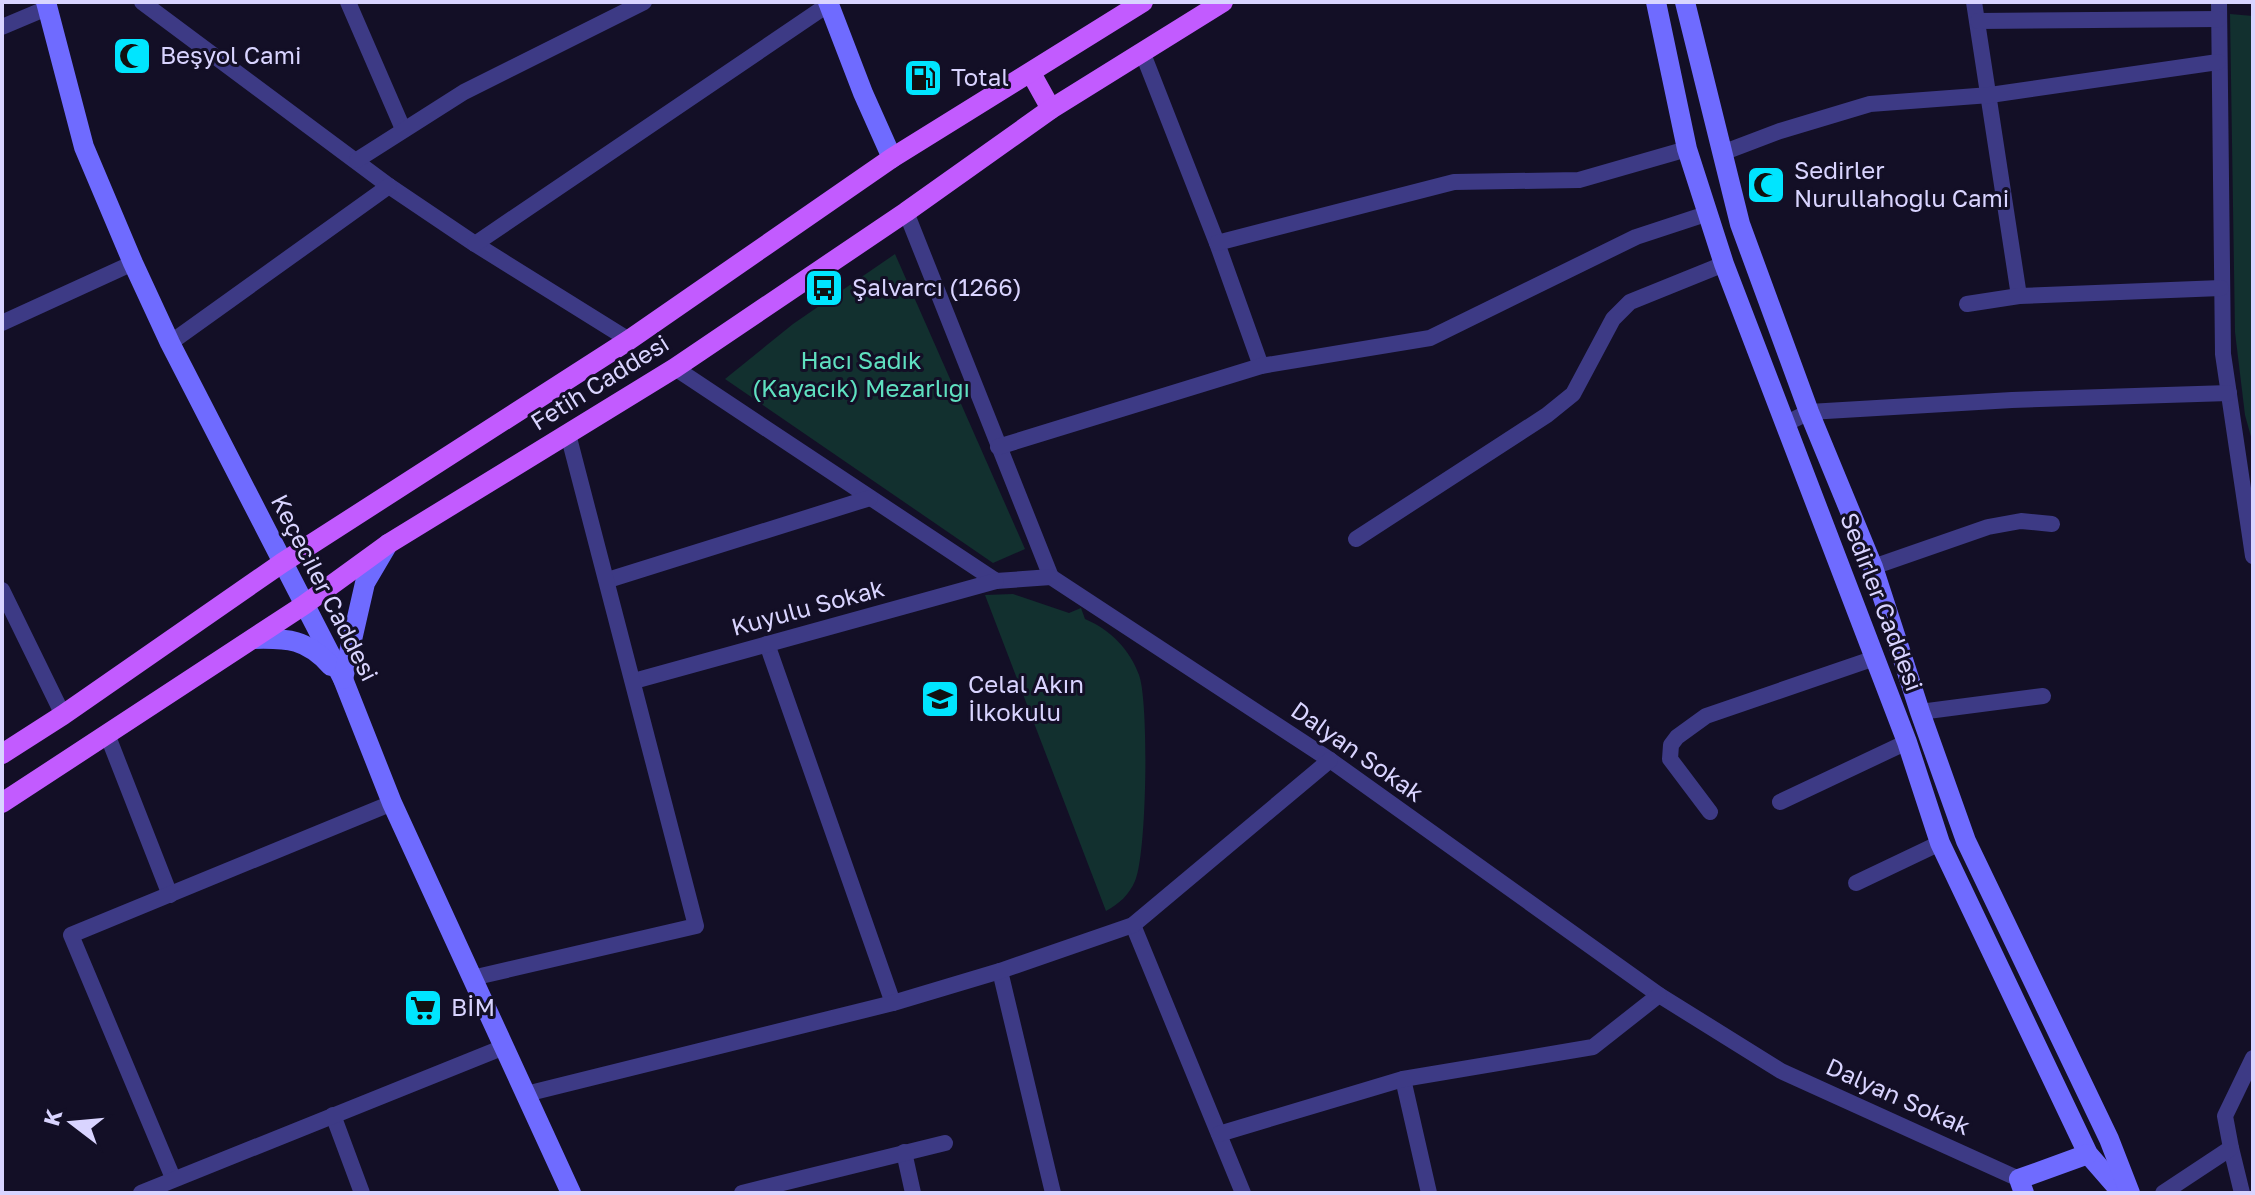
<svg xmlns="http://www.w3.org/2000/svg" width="2255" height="1195" viewBox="0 0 2255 1195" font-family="'Golos Text',sans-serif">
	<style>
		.green { fill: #12302f }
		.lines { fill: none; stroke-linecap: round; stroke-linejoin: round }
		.street { stroke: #3d3a85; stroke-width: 16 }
		.secondary { stroke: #6f6bff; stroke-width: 20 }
		.primary { stroke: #c25bff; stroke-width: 20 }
		.labels { text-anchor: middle; stroke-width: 6; stroke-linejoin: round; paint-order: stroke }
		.poi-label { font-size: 24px; fill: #d9d4ff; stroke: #130f26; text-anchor: start }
		.park-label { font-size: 24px; fill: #5fe0c0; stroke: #130f26 }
		.street-label { font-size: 24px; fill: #d9d4ff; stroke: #130f26 }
	</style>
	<rect width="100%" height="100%" fill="#130f26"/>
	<g class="green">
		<polygon points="2230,14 2253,16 2253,444 2245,415 2235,332"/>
		<polygon points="895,254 1025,549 993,563 725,379 793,324"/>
		<path d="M1013,594L1069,613L1081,608L1085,619C1111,630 1129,649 1139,675C1149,701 1147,855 1135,881C1129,895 1119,904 1106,911L985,595Z"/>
	</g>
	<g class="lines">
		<g class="street">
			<polyline points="142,2 389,186 475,244 629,340"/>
			<polyline points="348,2 403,129"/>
			<polyline points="1974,2 2019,296"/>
			<polyline points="2219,2 2223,354 2253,556"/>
			<polyline points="1978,21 2219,19"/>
			<polyline points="2,27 47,8"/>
			<polyline points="1143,54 1217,243 1261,366"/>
			<polyline points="1722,153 1780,131 1870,104 1990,95 2218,62"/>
			<polyline points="357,160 464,92 644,2"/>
			<polyline points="906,212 1051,577"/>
			<polyline points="1217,243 1454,182 1579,180 1687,149"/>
			<polyline points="475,244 829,4"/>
			<polyline points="1967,304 2019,296 2221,288"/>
			<polyline points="2,323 133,263"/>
			<polyline points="170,343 389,186"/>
			<polyline points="675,368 996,581 1051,577 1330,760 1659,995 1781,1071 2019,1179"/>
			<polyline points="1785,424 1809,412 2012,400 2229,393"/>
			<polyline points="998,447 1261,366 1430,338 1636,237 1709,213"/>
			<polyline points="1356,539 1547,415 1573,394 1613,319 1630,302 1724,264"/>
			<polyline points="1873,567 1988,527 2021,521 2052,524"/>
			<polyline points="608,580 870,498"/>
			<polyline points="2,590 63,715"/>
			<polyline points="767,644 893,1003"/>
			<polyline points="634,681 996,581"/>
			<polyline points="1920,712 2043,696"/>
			<polyline points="107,734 170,895"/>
			<polyline points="1780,802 1907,742"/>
			<polyline points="1710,812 1670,759 1671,745 1677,737 1706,716 1875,658"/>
			<polyline points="1856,883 1940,843"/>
			<polyline points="1133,925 1243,1193"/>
			<polyline points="1000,971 1053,1193"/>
			<polyline points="472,978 696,926 568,434"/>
			<polyline points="1403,1079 1429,1193"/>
			<polyline points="526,1094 893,1003 1000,971 1133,925 1330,760"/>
			<polyline points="333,1115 362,1193"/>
			<polyline points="1219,1134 1403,1079 1593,1047 1659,995"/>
			<polyline points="2231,1148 2242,1193"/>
			<polyline points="904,1152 913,1193"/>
			<polyline points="173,1178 71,935 392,803"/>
			<polyline points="141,1193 504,1047"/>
			<polyline points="742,1193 945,1143"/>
			<polyline points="2163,1193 2231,1148 2225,1116 2253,1058"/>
		</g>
		<g class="secondary">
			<polyline points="46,2 84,147 133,263 170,343 343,679 392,803 571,1193"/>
			<polyline points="828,2 863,93 892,158"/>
			<polyline points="1656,2 1687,149 1724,264 1907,742 1940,843 2088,1154 2122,1193"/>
			<polyline points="1685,2 1740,224 1809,412 1873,567 1920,712 1966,841 2109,1139 2130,1193"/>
			<path d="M253,639C288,638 307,639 331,666"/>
			<polyline points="343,679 365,583 388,544"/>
			<polyline points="2024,1193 2019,1179 2088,1154"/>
		</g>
		<g class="primary">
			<polyline points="1031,73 1051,109"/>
			<polyline points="2,754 63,715 282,563 629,340 892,158 1143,2"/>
			<polyline points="2,803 304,605 388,544 675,368 906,212 1051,109 1223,2"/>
		</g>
	</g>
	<defs>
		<symbol id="mosque-square" viewBox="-11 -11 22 22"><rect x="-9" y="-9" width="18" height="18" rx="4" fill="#00e5ff" stroke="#130f26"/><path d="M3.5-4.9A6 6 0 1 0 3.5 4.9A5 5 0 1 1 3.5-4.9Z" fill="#111"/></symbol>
		<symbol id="fuel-square" viewBox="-11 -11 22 22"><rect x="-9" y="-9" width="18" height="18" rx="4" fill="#00e5ff" stroke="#130f26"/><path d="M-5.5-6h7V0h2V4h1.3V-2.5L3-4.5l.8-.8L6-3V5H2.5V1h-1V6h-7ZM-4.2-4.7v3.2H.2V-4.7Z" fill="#111"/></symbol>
		<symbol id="bus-square" viewBox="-11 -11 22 22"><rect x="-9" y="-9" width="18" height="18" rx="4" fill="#00e5ff" stroke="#130f26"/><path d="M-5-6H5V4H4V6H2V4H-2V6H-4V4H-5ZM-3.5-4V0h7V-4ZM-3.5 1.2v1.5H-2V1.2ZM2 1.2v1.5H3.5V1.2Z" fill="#111"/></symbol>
		<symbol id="school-square" viewBox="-11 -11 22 22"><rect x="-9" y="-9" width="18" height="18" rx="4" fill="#00e5ff" stroke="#130f26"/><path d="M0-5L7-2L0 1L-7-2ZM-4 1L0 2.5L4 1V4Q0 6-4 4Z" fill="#111"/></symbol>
		<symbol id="supermarket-square" viewBox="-11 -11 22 22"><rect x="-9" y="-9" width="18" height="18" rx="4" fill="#00e5ff" stroke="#130f26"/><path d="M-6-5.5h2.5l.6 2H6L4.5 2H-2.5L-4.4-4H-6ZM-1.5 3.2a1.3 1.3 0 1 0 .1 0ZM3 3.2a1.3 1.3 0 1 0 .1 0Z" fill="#111"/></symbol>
	</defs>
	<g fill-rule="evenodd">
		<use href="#mosque-square" x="110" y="34" width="44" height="44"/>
		<use href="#fuel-square" x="901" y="56" width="44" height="44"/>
		<use href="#mosque-square" x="1744" y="163" width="44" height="44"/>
		<use href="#bus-square" x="802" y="266" width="44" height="44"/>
		<use href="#school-square" x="918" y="677" width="44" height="44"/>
		<use href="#supermarket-square" x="401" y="986" width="44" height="44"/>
	</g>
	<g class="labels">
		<g class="poi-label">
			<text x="160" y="64">Beşyol Cami</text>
			<text x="951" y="86">Total</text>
			<text x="1794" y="179">Sedirler<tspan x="1794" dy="28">Nurullahoğlu Cami</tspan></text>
			<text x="852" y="296">Şalvarcı (1266)</text>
			<text x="968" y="693">Celal Akın<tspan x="968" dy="28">İlkokulu</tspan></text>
			<text x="451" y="1016">BİM</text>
		</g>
		<g class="park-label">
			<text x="861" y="369">Hacı Sadık<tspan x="861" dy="28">(Kayacık) Mezarlığı</tspan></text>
		</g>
		<g class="street-label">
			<text transform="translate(600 383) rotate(-32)" y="8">Fetih Caddesi</text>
			<text transform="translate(324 588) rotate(63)" y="8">Keçeciler Caddesi</text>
			<text transform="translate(1881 602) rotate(69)" y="8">Sedirler Caddesi</text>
			<text transform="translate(808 608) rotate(-15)" y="8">Kuyulu Sokak</text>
			<text transform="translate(1357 752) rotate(35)" y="8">Dalyan Sokak</text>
			<text transform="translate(1898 1097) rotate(24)" y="8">Dalyan Sokak</text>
		</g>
	</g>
	<rect width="2255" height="1195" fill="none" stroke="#d9d4ff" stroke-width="8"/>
	<g transform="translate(72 1123) rotate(286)" stroke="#130f26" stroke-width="6" paint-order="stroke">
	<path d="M0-6L14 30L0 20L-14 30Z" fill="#d9d4ff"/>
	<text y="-12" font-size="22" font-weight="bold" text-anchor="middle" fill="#d9d4ff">K</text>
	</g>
</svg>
